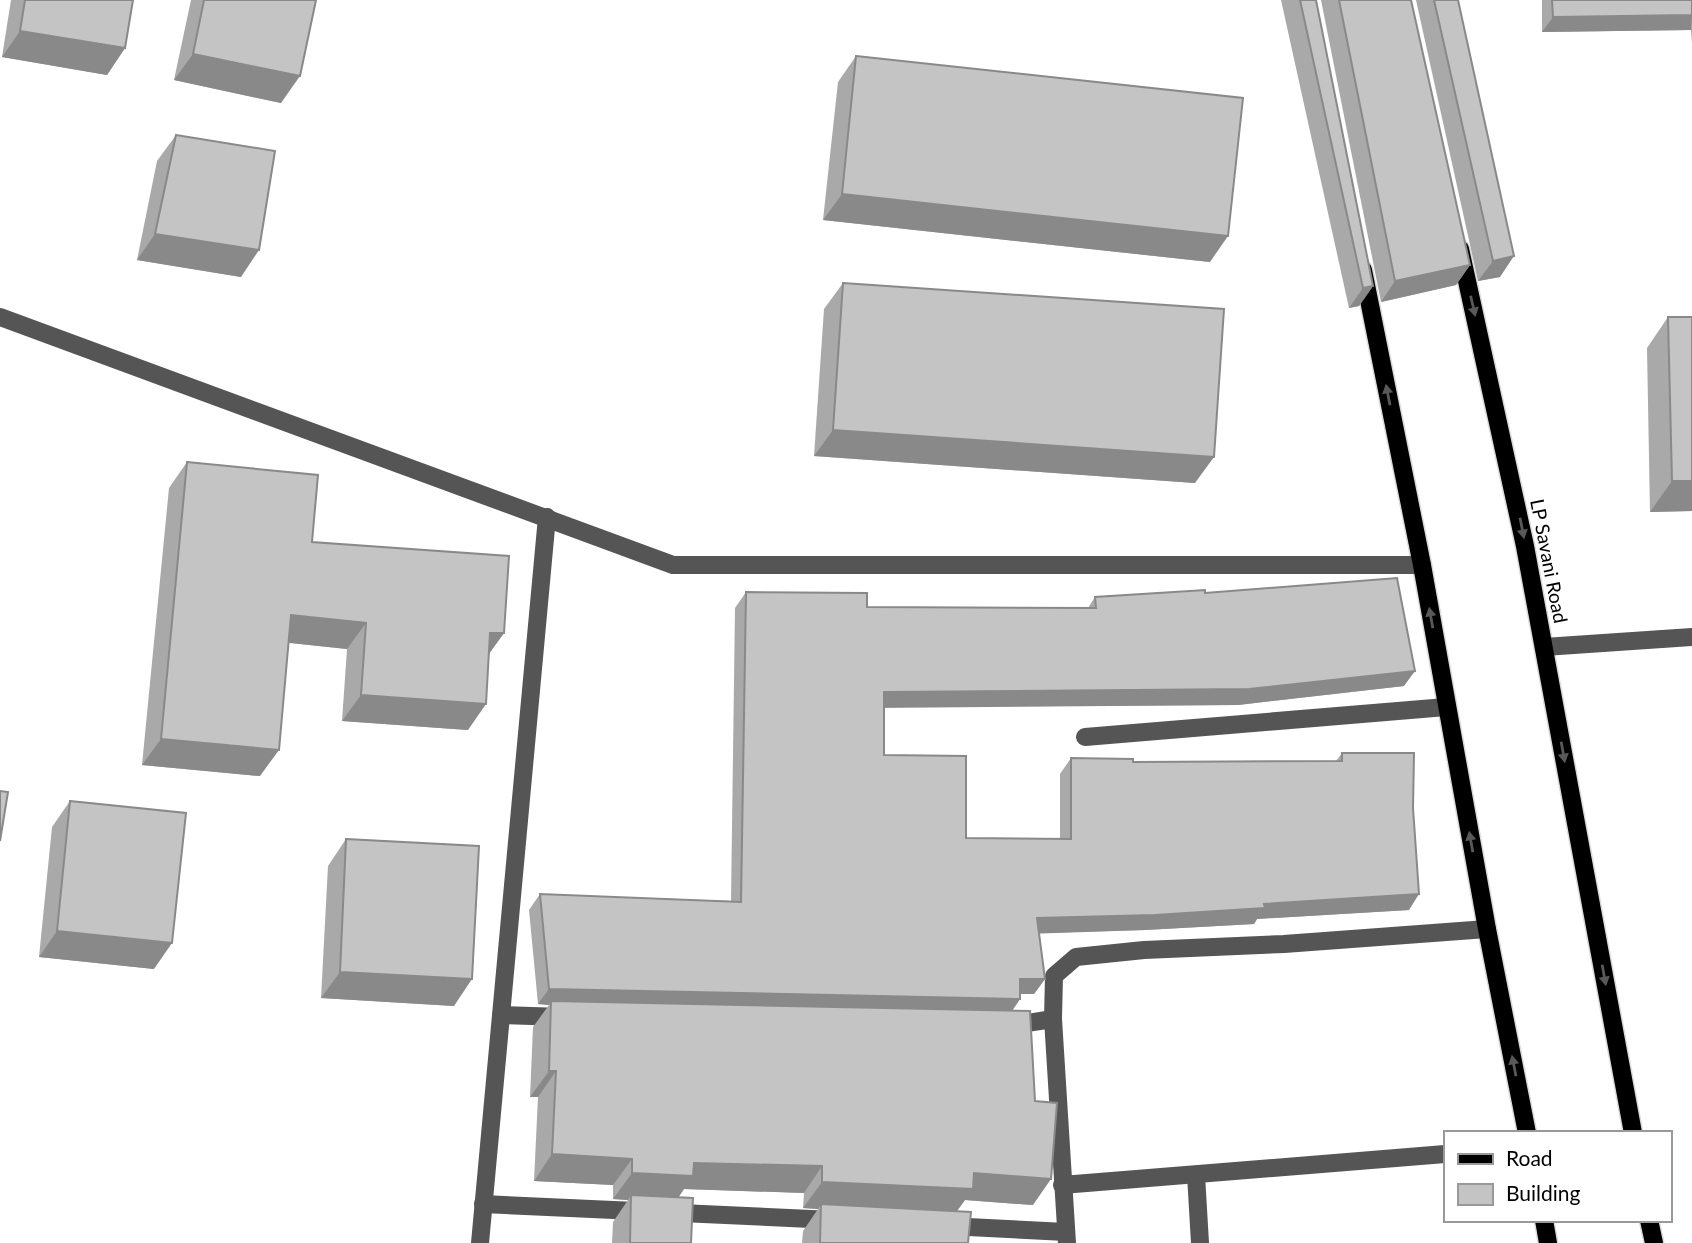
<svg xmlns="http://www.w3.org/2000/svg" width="1692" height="1243" viewBox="0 0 1692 1243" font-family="Lato,sans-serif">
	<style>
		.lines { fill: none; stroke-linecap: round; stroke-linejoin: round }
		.major-casing { stroke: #dbdbdb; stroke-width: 21 }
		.minor { stroke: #555; stroke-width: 18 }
		.major { stroke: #000; stroke-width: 18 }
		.wall { fill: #a9a9a9 }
		.shaded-wall { fill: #898989 }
		.building { fill: #c4c4c4; stroke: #898989; stroke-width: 2 }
		.oneway { fill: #595959 }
		.labels { text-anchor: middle; stroke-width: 5; stroke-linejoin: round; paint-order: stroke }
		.street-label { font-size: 19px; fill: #000; stroke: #fff }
	</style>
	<rect width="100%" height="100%" fill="#fff"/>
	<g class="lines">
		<defs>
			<g id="major">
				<polyline points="1460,249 1525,546 1633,1133"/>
				<polyline points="1363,270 1422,565 1487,929 1527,1133"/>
				<polyline points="1544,1220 1548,1243"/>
				<polyline points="1649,1220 1654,1243"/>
			</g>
		</defs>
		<use href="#major" class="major-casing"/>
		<g class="minor">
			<polyline points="0,317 673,565 1422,565"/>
			<polyline points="1544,647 1692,637"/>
			<polyline points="1085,737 1446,707"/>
			<polyline points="501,1015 564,1017"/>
			<polyline points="1053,1019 1054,976 1076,957 1144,950 1284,944 1487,929"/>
			<polyline points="1008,1026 1053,1019 1067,1243"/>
			<polyline points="1196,1175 1200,1243"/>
			<polyline points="1062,1185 1445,1154"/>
			<polyline points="483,1204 833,1220"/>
			<polyline points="948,1226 1066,1232"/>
			<polyline points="480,1243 547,517"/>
		</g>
		<use href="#major" class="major"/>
	</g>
	<g class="wall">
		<polygon points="11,0 133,0 125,48 107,75 2,57"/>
		<polygon points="191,0 316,0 281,103 174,80"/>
		<polygon points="1281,0 1316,0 1373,286 1359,306 1349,308"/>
		<polygon points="1321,0 1411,0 1470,265 1456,285 1381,302"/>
		<polygon points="1416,0 1458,0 1500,277 1478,281"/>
		<polygon points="1542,0 1692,0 1692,44 1691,30 1542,32"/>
		<polygon points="856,56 1210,262 823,220 838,82"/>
		<polygon points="176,135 241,277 137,260 157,161"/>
		<polygon points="843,283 1195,483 814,456 824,309"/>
		<polygon points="1668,317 1692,511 1650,512 1647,348"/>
		<polygon points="187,462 312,542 504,633 489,654 468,730 342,721 347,649 289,643 260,776 142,765 169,488"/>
		<polygon points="746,592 867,607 1088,608 1095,597 1205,593 1404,686 1238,705 884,707 884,755 966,838 1060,838 1060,774 1071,758 1133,762 1336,761 1342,753 1409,910 1257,919 1254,924 1145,930 1039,933 1045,979 1034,994 1020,994 1020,999 1012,1011 1033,1205 965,1200 957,1211 968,1243 802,1243 803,1231 818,1209 803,1208 804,1193 684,1189 678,1198 691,1243 612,1243 613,1222 628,1200 613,1199 613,1185 534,1181 538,1097 530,1097 533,1027 549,1005 538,1004 529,910 540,894 731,901 735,608"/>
		<polygon points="70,801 154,969 39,957 52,827"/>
		<polygon points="346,839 454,1006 321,998 328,866"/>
	</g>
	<g class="shaded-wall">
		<polygon points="1692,15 1691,30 1542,32 1553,17"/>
		<polygon points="20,31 125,48 107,75 2,57"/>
		<polygon points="193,54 300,76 281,103 174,80"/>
		<polygon points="842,194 1228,236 1210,262 823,220"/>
		<polygon points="155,234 259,250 241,277 137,260"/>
		<polygon points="1514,256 1500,277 1478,281 1493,261"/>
		<polygon points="1470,265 1456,285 1381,302 1395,281"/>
		<polygon points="1373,286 1359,306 1349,308 1363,288"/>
		<polygon points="833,430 1214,457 1195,483 814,456"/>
		<polygon points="1672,481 1692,481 1692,511 1650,512"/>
		<polygon points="291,615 366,623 347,649 273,641"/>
		<polygon points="490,633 504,633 485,659"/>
		<polygon points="1415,671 1404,686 1238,705 873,708 884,692"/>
		<polygon points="361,695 486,704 468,730 342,721"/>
		<polygon points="161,739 279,750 260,776 142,765"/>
		<polygon points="1419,894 1409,910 1257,919 1254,924 1145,930 1026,934 1037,918"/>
		<polygon points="57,931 172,943 154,969 39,957"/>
		<polygon points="340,972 472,979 454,1006 321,998"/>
		<polygon points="1020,979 1045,979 1034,994 1009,994"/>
		<polygon points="549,989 1020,999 1009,1015 551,1001 549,1005 538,1004"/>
		<polygon points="549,1071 556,1071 538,1097 530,1097"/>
		<polygon points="552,1154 632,1159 613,1185 534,1181"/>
		<polygon points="694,1163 822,1166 804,1193 684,1189 675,1202 631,1195 628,1200 613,1199 632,1173"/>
		<polygon points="974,1173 1051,1179 1033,1205 965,1200 954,1215 821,1204 818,1209 803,1208 822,1182"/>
	</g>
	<g class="building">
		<polygon points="25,0 133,0 125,48 20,31"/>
		<polygon points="204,0 316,0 300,76 193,54"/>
		<polygon points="1300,0 1316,0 1373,286 1363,288"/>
		<polygon points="1339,0 1411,0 1470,265 1395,281"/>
		<polygon points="1434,0 1458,0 1514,256 1493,261"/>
		<polygon points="1552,0 1692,0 1692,15 1553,17"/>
		<polygon points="856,56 1243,98 1228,236 842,194"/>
		<polygon points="176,135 275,151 259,250 155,234"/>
		<polygon points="843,283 1224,309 1214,457 833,430"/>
		<polygon points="1668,317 1692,317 1692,481 1672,481"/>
		<polygon points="187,462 318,475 312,542 509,556 504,633 490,633 486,704 361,695 366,623 291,615 279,750 161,739"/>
		<polygon points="1397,578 1415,671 1249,689 884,692 884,755 966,756 966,838 1071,839 1071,758 1133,759 1133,762 1342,761 1342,753 1414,753 1413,808 1419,894 1264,904 1265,908 1155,915 1037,918 1045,979 1020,979 1020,999 549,989 540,894 741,902 746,592 867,593 867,607 1096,608 1095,597 1205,590 1205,593"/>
		<polygon points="0,791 8,792 0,841"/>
		<polygon points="70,801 186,813 172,943 57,931"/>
		<polygon points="346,839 479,846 472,979 340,972"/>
		<polygon points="551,1001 1030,1011 1035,1101 1057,1103 1051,1179 974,1173 973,1189 822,1182 822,1166 694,1163 693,1176 632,1173 632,1159 552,1154 556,1071 549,1071"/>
		<polygon points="631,1195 693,1198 691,1243 630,1243"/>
		<polygon points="821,1204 971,1212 968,1243 820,1243"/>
	</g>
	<defs><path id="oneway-solid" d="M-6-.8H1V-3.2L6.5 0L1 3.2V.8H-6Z" transform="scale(1.75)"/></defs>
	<g class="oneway">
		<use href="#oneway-solid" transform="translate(1473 306) rotate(77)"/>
		<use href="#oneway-solid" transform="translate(1388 395) rotate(-101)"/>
		<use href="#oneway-solid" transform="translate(1522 528) rotate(79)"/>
		<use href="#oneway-solid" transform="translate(1431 618) rotate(-100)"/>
		<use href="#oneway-solid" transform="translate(1563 752) rotate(80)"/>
		<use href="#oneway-solid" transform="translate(1471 842) rotate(-100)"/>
		<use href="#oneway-solid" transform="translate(1604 975) rotate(80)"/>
		<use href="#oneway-solid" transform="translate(1514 1066) rotate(-101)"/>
	</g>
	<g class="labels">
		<g class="street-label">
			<text transform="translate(1549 561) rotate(79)" y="7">LP Savani Road</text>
		</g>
	</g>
	<rect x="1444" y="1131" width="228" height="91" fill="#ffffff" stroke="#999999" stroke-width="2"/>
	<rect x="1458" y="1154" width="35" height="10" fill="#000000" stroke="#999999" stroke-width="2"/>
	<text x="1506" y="1166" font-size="21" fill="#000000">Road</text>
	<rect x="1458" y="1184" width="35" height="21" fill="#c4c4c4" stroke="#999999" stroke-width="2"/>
	<text x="1506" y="1201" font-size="21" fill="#000000">Building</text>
</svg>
